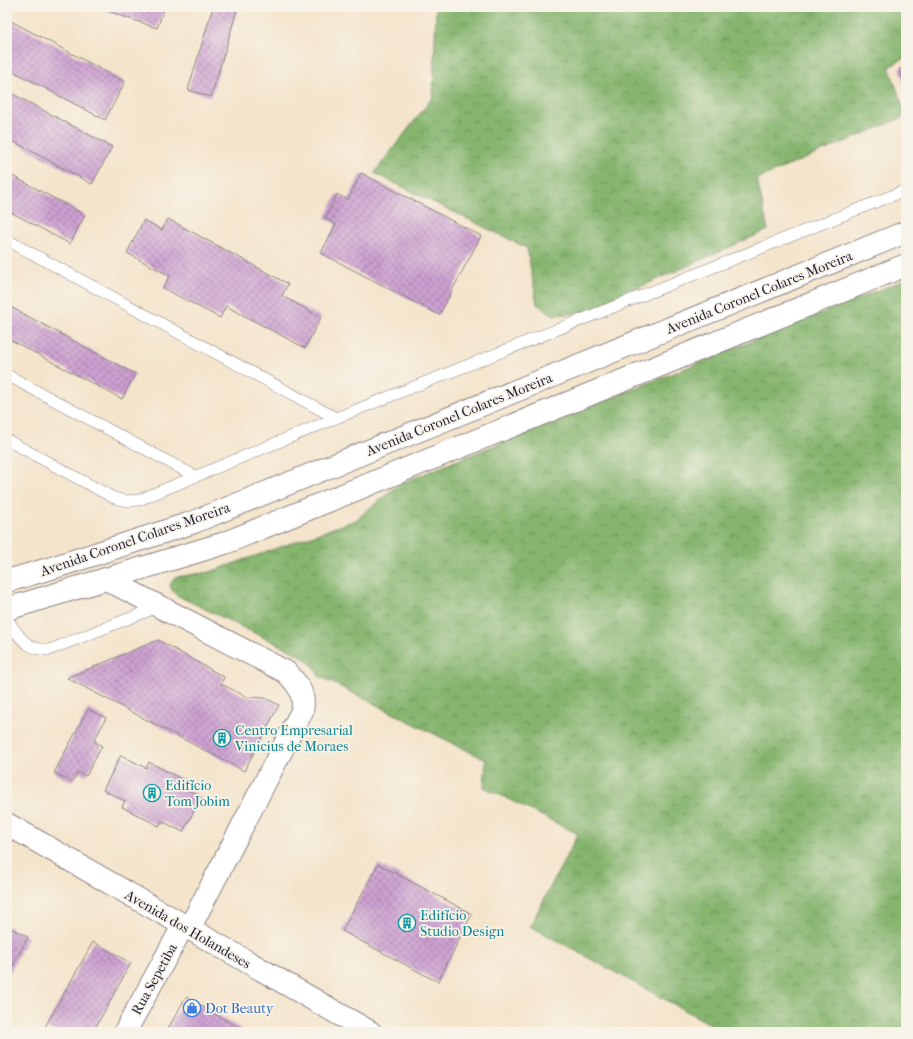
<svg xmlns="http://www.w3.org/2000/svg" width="913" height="1039" viewBox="0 0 913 1039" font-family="'IM FELL French Canon',serif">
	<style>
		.forest { fill: url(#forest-crowns); stroke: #546c54 }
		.building { fill: url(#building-cross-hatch) }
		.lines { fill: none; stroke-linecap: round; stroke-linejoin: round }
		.lane-casing { stroke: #8b8383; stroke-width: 12 }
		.street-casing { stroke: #8b8383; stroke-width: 24 }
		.secondary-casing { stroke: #8b8383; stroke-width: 24 }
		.primary-casing { stroke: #8b8383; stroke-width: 24 }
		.lane { stroke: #fff; stroke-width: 11 }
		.street { stroke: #fff; stroke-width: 22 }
		.secondary { stroke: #fff; stroke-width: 22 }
		.primary { stroke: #fff; stroke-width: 22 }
		.labels { text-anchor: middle; stroke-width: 3.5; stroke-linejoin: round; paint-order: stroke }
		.street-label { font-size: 14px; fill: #22223b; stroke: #f7f3e8 }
		.culture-label { font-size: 14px; fill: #0d838f; stroke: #f7f3e8; text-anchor: start }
		.shop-label { font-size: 14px; fill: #366cbe; stroke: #f7f3e8; text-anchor: start }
	</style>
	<defs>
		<pattern id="forest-crowns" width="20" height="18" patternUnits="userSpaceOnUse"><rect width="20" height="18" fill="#86b56e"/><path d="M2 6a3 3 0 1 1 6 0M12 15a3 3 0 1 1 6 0" fill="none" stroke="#6d935c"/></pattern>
		<pattern id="building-cross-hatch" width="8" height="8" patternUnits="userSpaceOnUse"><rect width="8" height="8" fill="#cda1d1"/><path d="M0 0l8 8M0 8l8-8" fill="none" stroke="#a683ab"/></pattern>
	</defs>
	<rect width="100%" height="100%" fill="#f7f3e8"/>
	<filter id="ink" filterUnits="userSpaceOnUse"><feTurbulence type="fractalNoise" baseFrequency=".025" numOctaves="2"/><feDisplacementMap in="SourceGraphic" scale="8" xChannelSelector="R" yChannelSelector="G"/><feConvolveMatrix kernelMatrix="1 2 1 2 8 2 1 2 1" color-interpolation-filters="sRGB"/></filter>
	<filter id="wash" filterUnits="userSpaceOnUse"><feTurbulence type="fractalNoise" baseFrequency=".012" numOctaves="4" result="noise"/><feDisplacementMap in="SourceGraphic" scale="16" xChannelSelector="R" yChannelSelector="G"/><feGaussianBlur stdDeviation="0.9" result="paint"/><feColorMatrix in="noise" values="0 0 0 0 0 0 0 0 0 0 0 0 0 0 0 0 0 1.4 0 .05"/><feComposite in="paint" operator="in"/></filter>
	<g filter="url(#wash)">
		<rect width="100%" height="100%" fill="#f4e4cb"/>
		<g class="forest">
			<polygon points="436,7 906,7 906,57 889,67 906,116 757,179 768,230 582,313 554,315 537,304 527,248 374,173 433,97"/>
			<polygon points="906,279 906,1032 725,1032 530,926 578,834 484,787 486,760 319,676 315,668 302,656 176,595 172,590 170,585 175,577 210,572 356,520 399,484"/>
		</g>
		<g id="blocks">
			<g class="building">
				<polygon points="100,7 165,7 157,28 99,8"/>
				<polygon points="213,7 238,7 211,97 188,90"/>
				<polygon points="7,19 125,82 105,120 7,68"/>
				<polygon points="906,66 906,87 899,69"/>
				<polygon points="7,91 112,147 92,184 7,138"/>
				<polygon points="7,173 85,215 70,244 7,210"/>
				<polygon points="361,173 481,236 439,315 321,253 336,224 325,218 337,194 348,200"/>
				<polygon points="168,219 288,284 282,296 321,317 305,348 226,306 220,318 163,288 170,276 127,253 144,220 162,230"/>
				<polygon points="7,305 135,374 122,399 7,338"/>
				<polygon points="158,640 224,677 221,684 247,697 265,698 279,705 244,771 67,678"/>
				<polygon points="88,709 106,718 94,741 102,746 86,776 78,772 72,782 54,773"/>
				<polygon points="121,755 146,768 149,762 183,780 180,785 201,797 183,832 162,821 159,826 122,807 125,801 103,790"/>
				<polygon points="378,864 472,914 438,982 342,931"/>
				<polygon points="7,926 28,937 7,977"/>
				<polygon points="93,942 131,963 93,1032 55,1032 45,1027"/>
				<polygon points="186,997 224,1019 247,1032 166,1032"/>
			</g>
		</g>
	</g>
	<g filter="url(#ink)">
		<use href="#blocks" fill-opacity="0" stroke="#8b8383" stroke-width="1"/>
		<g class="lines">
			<defs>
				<g id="lane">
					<polyline points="7,240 336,418"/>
					<polyline points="7,375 195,476"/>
					<polyline points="7,440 114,498 126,501 139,500 336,418 906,190"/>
					<path d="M7,619C19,636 25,650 49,650L158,607"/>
				</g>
				<path id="street" d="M106,579L286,672C297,683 306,694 302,711L189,929"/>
				<polyline id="secondary" points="125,1032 183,926"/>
				<g id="primary">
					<polyline points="7,581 55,567 194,522 906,232"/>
					<polyline points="7,609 225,543 906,265"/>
					<polyline points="7,824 370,1032"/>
				</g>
			</defs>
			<use href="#lane" class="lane-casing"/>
			<use href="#street" class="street-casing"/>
			<use href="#secondary" class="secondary-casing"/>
			<use href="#primary" class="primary-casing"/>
			<use href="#lane" class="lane"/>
			<use href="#street" class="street"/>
			<use href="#secondary" class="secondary"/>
			<use href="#primary" class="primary"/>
		</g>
	</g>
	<defs>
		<symbol id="building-ring" viewBox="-11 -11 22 22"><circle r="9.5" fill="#f7f3e8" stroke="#0f9aa8" stroke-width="1.5"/><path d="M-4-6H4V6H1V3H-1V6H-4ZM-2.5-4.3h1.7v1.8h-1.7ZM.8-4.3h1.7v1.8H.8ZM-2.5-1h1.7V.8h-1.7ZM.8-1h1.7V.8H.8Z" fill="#0f9aa8"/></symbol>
		<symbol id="shop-ring" viewBox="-11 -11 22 22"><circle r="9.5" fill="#f7f3e8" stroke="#3f7fe0" stroke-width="1.5"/><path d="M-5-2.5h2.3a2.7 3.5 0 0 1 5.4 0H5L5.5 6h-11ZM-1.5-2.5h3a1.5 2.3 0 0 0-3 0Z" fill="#3f7fe0"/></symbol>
	</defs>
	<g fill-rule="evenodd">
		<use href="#building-ring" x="212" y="728" width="20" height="20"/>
		<use href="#building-ring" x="142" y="783" width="20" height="20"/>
		<use href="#building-ring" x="397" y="913" width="20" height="20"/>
		<use href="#shop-ring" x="182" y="998" width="20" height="20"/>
	</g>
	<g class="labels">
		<g class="street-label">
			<text transform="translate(759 292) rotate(-22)" y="5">Avenida Coronel Colares Moreira</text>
			<text transform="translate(459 414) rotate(-22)" y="5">Avenida Coronel Colares Moreira</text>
			<text transform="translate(135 539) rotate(-19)" y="5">Avenida Coronel Colares Moreira</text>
			<text transform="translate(188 929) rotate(30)" y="5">Avenida dos Holandeses</text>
			<text transform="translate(154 979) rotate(-61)" y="5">Rua Sepetiba</text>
		</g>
		<g class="culture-label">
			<text x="235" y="735">Centro Empresarial<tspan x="235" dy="16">Vinicius de Moraes</tspan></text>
			<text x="165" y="790">Edifício<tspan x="165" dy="16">Tom Jobim</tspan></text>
			<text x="420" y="920">Edifício<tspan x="420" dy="16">Studio Design</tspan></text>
		</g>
		<g class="shop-label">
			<text x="205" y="1013">Dot Beauty</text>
		</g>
	</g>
	<rect width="913" height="1039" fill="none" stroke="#f7f3e8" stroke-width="24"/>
</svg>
